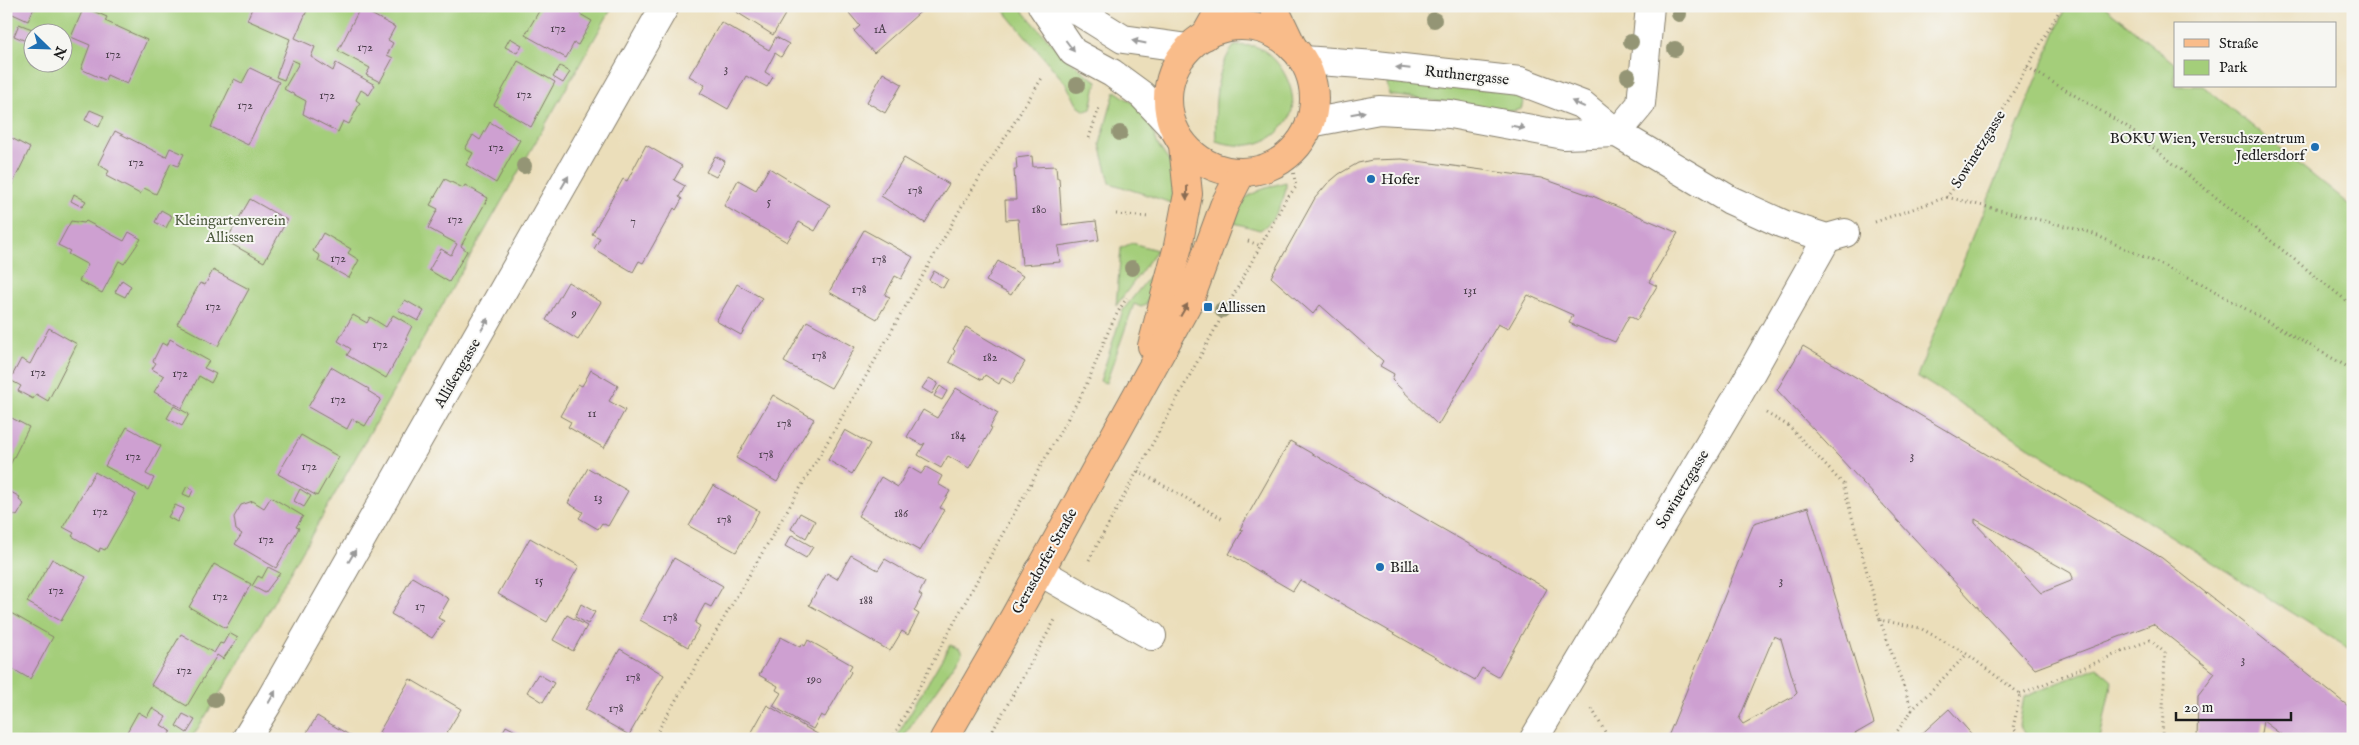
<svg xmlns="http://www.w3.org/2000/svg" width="2359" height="745" viewBox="0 0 2359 745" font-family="'IM FELL English',serif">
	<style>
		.green { fill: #a4ce7a; stroke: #60754b; fill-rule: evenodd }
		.building { fill: #cea0d1; fill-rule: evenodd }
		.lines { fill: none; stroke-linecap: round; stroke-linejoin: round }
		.minor-casing { stroke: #847d6b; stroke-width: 30 }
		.major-casing { stroke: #847d6b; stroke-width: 30 }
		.path { stroke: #847d6b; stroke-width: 3; stroke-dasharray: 1 4; stroke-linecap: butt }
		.minor { stroke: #fff; stroke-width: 28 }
		.major { stroke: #f9bc8a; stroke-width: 28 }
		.tree { fill: #949575 }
		.oneway { fill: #999 }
		.oneway2 { fill: #8a6c53 }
		.poi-dot { fill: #1f6fb2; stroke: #f6f6f2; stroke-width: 2 }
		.labels { text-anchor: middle; stroke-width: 4; stroke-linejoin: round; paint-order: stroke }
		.number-label { font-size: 12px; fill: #483d49 }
		.street-label { font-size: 15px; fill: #1c1c1c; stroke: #f6f6f2 }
		.poi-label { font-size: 15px; fill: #1c1c1c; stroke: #f6f6f2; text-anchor: start }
		.park-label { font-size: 15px; fill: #4c5a3d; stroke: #f6f6f2 }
	</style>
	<rect width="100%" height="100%" fill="#f6f6f2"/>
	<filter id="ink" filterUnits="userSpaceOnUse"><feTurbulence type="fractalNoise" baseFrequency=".02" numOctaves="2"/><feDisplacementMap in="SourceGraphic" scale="10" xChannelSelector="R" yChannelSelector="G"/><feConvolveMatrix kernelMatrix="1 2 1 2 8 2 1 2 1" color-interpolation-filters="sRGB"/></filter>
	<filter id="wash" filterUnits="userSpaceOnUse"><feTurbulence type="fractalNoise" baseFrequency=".0096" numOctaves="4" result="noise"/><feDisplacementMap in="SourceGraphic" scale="20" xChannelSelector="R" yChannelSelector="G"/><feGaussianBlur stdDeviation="1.12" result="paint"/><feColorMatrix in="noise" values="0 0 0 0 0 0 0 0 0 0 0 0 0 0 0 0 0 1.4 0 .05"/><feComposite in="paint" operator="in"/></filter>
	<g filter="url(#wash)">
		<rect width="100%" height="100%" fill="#ebdeba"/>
		<g class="green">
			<path d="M6,6H613L234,671L191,739H6ZM32,32H62V62H32Z"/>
			<path d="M1000,6H1019C1042,33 1066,62 1097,81L1091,109L1085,111L1078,106L1066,84Z"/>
			<polygon points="2066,6 2104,6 2175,64 2175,86 2203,86 2353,208 2353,651 1917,376"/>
			<path d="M1234,46C1240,46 1248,45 1254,46C1278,53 1299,90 1291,114C1289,121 1284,125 1280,130C1262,148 1239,148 1216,141C1215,108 1213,73 1234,46Z"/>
			<polygon points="1386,76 1497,89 1520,95 1523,103 1521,109 1513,111 1389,95"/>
			<polygon points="1115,91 1140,108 1148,119 1158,145 1178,175 1175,204 1110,183 1100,144"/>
			<path d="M1286,182C1287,198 1274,222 1260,230L1231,222C1232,218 1233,211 1236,207C1247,193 1270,186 1286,182Z"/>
			<polygon points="1132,243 1157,250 1116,306 1121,248"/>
			<polygon points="1157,267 1159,268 1146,305 1141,307 1134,304 1106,383 1100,381 1123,310"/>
			<polygon points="950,645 960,649 962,653 902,739 895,739"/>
			<polygon points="2097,667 2112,680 2100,739 2030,739 2019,726 2024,697"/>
		</g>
		<g id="blocks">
			<g class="building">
				<polygon points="6,6 35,6 28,21 6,11"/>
				<polygon points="253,6 309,6 295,38 315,47 311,57 333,71 336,63 375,85 369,95 361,90 356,100 360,103 349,124 343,121 338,132 303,114 306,101 284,89 299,63 292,60 284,80 276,77 290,39 247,20"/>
				<polygon points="542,6 583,6 580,14 592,21 578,45 574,43 566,58 525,35"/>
				<polygon points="727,6 790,6 773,35"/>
				<polygon points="857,6 927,6 874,53 854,31 860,26 849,13"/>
				<polygon points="84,7 107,17 105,21 147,40 127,84 107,75 105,80 81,69 90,45 71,37"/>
				<polygon points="360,8 395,27 388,40 393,43 387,55 393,58 380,82 366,75 370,68 338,51"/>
				<polygon points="721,22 769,50 776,37 789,44 781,57 775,53 765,72 773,77 767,87 746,76 728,109 700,93 705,85 689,76"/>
				<polygon points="19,24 32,29 26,41 14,36"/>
				<polygon points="510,38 522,45 517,53 505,47"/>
				<polygon points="518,61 555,82 531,127 494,105"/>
				<polygon points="560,66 570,72 563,83 553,77"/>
				<polygon points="250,68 279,82 248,145 211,127 234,79 242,83"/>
				<polygon points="883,73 902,84 885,113 867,102"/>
				<polygon points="90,110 104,116 99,127 85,120"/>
				<polygon points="490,122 520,140 496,183 466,165 473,153 465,149 473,135 480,140"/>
				<polygon points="115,131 166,157 170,148 184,154 178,166 171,163 156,194 144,188 140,194 106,176 109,171 98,164"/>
				<polygon points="6,135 30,148 8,193 6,192"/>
				<polygon points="646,145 682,166 674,180 685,186 679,197 682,199 676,210 674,208 643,263 639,261 633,272 594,249 600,238 592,234 623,179 627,181"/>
				<polygon points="715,156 725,161 716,177 706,172"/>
				<polygon points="1032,156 1033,167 1056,166 1057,178 1059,178 1062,225 1096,221 1099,240 1058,246 1060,262 1022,265 1018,219 1006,220 1005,200 1016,200 1014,169 1017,169 1016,158"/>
				<polygon points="904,158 949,184 925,223 881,196"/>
				<polygon points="1402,159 1541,178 1595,197 1678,233 1649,282 1657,286 1637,320 1629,316 1615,342 1569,323 1573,315 1528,295 1508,329 1498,324 1438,425 1392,380 1394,374 1380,366 1383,361 1320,305 1313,314 1271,277 1315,198 1327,184 1339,174 1358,163 1372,160"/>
				<polygon points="769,168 830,205 815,231 799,222 787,242 724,206 738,180 756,190"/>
				<polygon points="445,179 463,188 465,185 488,198 461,246 467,251 449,282 429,270 441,249 451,255 457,244 428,228 438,209 430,205"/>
				<polygon points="74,194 86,201 82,207 71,201"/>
				<polygon points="250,199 287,220 264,262 226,241"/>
				<polygon points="161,210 172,216 166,228 155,222"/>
				<polygon points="71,221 84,223 86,221 124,241 129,232 141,239 124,264 119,261 102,293 79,281 88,265 68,254 70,251 58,245"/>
				<polygon points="864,230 913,257 901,279 895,276 885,295 890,297 877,319 829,292"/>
				<polygon points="323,233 351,249 348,253 359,260 349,278 318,261 320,256 313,251"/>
				<polygon points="998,261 1023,276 1011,295 986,281"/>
				<polygon points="213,270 249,289 218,346 177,324 200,283 205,285"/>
				<polygon points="934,271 948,279 943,288 929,280"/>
				<polygon points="122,280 131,286 125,297 115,292"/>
				<polygon points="568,282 601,302 578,340 546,320"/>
				<polygon points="737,284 762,298 741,335 716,321"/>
				<polygon points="405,300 424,311 418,321 398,310"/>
				<polygon points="353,315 367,323 370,317 386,327 393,315 412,326 406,338 408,339 386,378 347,355 351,349 338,341"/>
				<polygon points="807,321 855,347 831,388 784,362"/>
				<polygon points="966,327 1025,362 1012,384 1002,378 999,384 985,375 982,380 949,362 955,351 953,349"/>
				<polygon points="49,328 77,344 48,401 36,394 33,399 20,392 18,391 21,386 10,380 21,359 30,364"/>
				<polygon points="170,339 209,361 204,368 216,374 211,383 199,376 182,408 154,392 164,376 152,369 156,363 153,361 162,343 167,346"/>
				<path d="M1803,346L2162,558L2353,710V739H2287L2263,721L2260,739H2197L2198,695L2215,673L2153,624L2035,669L1777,390ZM1975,519L2071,573L2073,578L2071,581L2041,593L1975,523Z"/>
				<polygon points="331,367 369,389 368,391 381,399 365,426 352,419 347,429 308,407"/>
				<polygon points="591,370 618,386 609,401 625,410 604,448 568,427 571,422 560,416 578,384 582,386"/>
				<polygon points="929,378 938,383 932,394 922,388"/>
				<polygon points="940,386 947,391 942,400 934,396"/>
				<polygon points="956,388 998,413 990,427 992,428 969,468 948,456 941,468 918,455 925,443 922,445 907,437 923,410 937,418"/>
				<polygon points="773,395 814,419 777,482 736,458"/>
				<polygon points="174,406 189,414 182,426 167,418"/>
				<polygon points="6,415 29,427 8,469 6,468"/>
				<polygon points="127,427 161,446 146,474 154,478 148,490 105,466"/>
				<polygon points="845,430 870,444 852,474 828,460"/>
				<polygon points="301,435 339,457 317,496 278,474"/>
				<polygon points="1290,441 1547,589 1498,677 1482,668 1475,680 1300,580 1293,591 1229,554 1243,530 1240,529"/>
				<polygon points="909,467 921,474 926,467 942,476 938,484 950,491 940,508 944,510 920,551 858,516 881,477 898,487"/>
				<polygon points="588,468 628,491 608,526 602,523 598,529 579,518 583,512 568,503"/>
				<polygon points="95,472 136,495 105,550 100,548 99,552 72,536 74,533 63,527"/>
				<polygon points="713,485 759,511 736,552 689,526"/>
				<polygon points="187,486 193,490 190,497 183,494"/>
				<polygon points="300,489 311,496 304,507 294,501"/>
				<polygon points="9,491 20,497 19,500 24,504 17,516 14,514 6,528 6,498"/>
				<polygon points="271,497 303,516 296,527 299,528 276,568 235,544 242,534 236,530 234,517 241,505 253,501 264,508"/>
				<polygon points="175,505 184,509 177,522 168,517"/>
				<path d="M1808,507L1874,723L1846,739H1667L1754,523ZM1774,636L1781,639L1797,693L1794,696L1743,724L1739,719Z"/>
				<polygon points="800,513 815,521 806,538 791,529"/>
				<polygon points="792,535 813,547 806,558 785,546"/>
				<polygon points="530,538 579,566 547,622 498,594"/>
				<polygon points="851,555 878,570 885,559 925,582 919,594 922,596 914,611 919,614 908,635 902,631 890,651 809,605 827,573 837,579"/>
				<polygon points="674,558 723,586 711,607 705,604 700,613 695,623 700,626 688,647 640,620"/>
				<polygon points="52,559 86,577 61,621 27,602"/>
				<polygon points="214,564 251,584 226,628 189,607"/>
				<polygon points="268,567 280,573 265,593 252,586 258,576 262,578"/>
				<polygon points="412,577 449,599 438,618 444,621 432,638 391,614"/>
				<polygon points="581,604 595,612 588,624 575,617"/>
				<polygon points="9,612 53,637 30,679 6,665 6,613"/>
				<polygon points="567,615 587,626 573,651 553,640"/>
				<polygon points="229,633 238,638 223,659 217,655 187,706 151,685 181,634 214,653 220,643 223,644"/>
				<polygon points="781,637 800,647 802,644 805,646 808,640 852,665 849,670 851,672 825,717 821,715 813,729 773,706 781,693 776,690 778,686 759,675"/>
				<polygon points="620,649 664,675 629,735 585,710"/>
				<polygon points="538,674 554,683 543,702 527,692"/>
				<polygon points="410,679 461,709 443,739 390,739 379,732"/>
				<polygon points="767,705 826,739 748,739"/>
				<polygon points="152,708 166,717 161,725 171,731 166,739 123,739 138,712 147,717"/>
				<polygon points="1949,709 1976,739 1916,739"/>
				<polygon points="183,714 195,720 187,733 176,726"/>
				<polygon points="317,716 356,739 303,739"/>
				<polygon points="506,726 521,734 518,739 499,739"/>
			</g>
		</g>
	</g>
	<g filter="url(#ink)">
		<use href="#blocks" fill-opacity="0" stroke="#847d6b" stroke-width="1"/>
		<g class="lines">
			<defs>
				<g id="minor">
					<polyline points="1042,6 1073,52 1112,73 1142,95 1173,128"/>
					<polyline points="1070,6 1123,39 1188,48"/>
					<polyline points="1303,60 1376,65 1520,81 1583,105 1617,133 1730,200 1783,224 1827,238 1845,233"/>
					<polyline points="1310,123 1379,110 1450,114 1564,135 1617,133"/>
					<polyline points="1617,133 1641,104 1650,6"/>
					<polyline points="1039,571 1152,636"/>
					<polyline points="246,739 267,705 665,6"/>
					<polyline points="1534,739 1738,396 1827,238"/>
				</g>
				<g id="major">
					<polyline points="1273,6 1293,48"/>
					<circle cx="1241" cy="99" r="73"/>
					<polyline points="1205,36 1222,6"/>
					<polyline points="1152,346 1178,246 1188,194 1183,145"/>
					<polyline points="944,739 1015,616 1190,299 1224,206 1241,173"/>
				</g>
			</defs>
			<use href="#minor" class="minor-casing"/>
			<use href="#major" class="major-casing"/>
			<g class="path">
				<polyline points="2027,67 2126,126 2353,306"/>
				<polyline points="1089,138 1100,105"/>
				<polyline points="1947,197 2089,232 2195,280 2353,370"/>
				<polyline points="1116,214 1149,217"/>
				<polyline points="1875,222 1947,197 1978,154 2062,6"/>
				<polyline points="1248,241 1261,246"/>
				<polyline points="1766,413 1789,426 1843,484 1880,620 1920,628 1967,654 2020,694 2013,728 2023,739"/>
				<polyline points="1138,471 1223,519"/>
				<polyline points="1089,560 1286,199 1296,187 1290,153"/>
				<polyline points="1880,620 1912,710 1967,654"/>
				<polyline points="2020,694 2150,640 2165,653 2162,739"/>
				<polyline points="1592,709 1609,739"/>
				<polyline points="993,730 1008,739"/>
				<polyline points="653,739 869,371 962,206 1042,78"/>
				<path d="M892,739C953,623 1015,510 1080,397C1098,365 1105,328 1127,298"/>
				<polyline points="988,739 1055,620"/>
				<polyline points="1892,739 1912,710"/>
			</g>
			<use href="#minor" class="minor"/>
			<use href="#major" class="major"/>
		</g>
		<g class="tree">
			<circle cx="1679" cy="14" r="8"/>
			<circle cx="1434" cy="20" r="8"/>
			<circle cx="1631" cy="42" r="8"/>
			<circle cx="1675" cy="49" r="8"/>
			<circle cx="1628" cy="76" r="8"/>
			<circle cx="1077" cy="85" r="8"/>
			<circle cx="1120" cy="133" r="8"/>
			<circle cx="524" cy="166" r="8"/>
			<circle cx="1132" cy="268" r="8"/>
			<circle cx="1222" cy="310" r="8"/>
			<circle cx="215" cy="700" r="8"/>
		</g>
		<defs><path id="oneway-solid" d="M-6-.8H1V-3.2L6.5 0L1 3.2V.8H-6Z" transform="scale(1.25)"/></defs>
		<g class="oneway">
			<use href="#oneway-solid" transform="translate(1139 42) rotate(-169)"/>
			<use href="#oneway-solid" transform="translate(1070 46) rotate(53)"/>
			<use href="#oneway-solid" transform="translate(1403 68) rotate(-174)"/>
			<use href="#oneway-solid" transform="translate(1578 104) rotate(-155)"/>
			<use href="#oneway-solid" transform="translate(1358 113) rotate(-10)"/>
			<use href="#oneway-solid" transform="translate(1518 127) rotate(11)"/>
			<use href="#oneway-solid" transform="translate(565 182) rotate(-60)"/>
			<use href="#oneway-solid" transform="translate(485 324) rotate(-60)"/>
			<use href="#oneway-solid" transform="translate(352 556) rotate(-60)"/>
			<use href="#oneway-solid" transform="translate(272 697) rotate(-60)"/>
		</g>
		<g class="oneway2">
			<use href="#oneway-solid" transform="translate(1187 193) rotate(91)"/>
			<use href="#oneway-solid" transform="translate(1184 310) rotate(-60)"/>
		</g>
	</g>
	<g class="poi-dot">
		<circle cx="2315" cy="147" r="5"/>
		<circle cx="1371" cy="179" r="5"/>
		<rect x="1203" y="302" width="10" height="10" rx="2.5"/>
		<circle cx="1380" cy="567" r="5"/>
	</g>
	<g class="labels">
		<g class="number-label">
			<text x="558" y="32">172</text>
			<text x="880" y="33">1A</text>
			<text x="365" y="51">172</text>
			<text x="113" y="58">172</text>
			<text x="726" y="72">3</text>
			<text x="524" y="98">172</text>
			<text x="327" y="99">172</text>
			<text x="245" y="109">172</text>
			<text x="496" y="151">172</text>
			<text x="136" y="166">172</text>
			<text x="915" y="194">178</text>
			<text x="769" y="205">5</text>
			<text x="1039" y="213">180</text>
			<text x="455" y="223">172</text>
			<text x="633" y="225">7</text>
			<text x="338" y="262">172</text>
			<text x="879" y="263">178</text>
			<text x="859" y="293">178</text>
			<text x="1470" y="294">131</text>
			<text x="213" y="310">172</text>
			<text x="574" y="317">9</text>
			<text x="380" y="348">172</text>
			<text x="819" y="359">178</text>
			<text x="990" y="361">182</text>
			<text x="38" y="376">172</text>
			<text x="180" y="377">172</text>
			<text x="338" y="403">172</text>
			<text x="592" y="417">11</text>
			<text x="784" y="427">178</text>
			<text x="958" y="439">184</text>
			<text x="766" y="458">178</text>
			<text x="1912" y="459">3</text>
			<text x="133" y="460">172</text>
			<text x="309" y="470">172</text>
			<text x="598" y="501">13</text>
			<text x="100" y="515">172</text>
			<text x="901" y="517">186</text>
			<text x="724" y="523">178</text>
			<text x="266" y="543">172</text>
			<text x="539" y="584">15</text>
			<text x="1781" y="584">3</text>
			<text x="56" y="594">172</text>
			<text x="220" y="600">172</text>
			<text x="866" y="604">188</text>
			<text x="420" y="610">17</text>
			<text x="670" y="621">178</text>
			<text x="2243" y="663">3</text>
			<text x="184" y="674">172</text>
			<text x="633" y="681">178</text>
			<text x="814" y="683">190</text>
			<text x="616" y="712">178</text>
		</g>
		<g class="street-label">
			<text transform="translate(1467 75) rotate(6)" y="5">Ruthnergasse</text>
			<text transform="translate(1978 149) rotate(-58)" y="5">Sowinetzgasse</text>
			<text transform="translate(457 373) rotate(-60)" y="5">Allißengasse</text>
			<text transform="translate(1682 489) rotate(-59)" y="5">Sowinetzgasse</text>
			<text transform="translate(1044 561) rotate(-61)" y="5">Gerasdorfer Straße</text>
		</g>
		<g class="poi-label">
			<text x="2305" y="143" text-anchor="end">BOKU Wien, Versuchszentrum<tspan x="2305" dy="17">Jedlersdorf</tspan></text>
			<text x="1381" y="184">Hofer</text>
			<text x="1218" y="312">Allissen</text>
			<text x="1390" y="572">Billa</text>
		</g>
		<g class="park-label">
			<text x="230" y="225">Kleingartenverein<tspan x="230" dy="17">Allissen</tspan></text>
		</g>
	</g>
	<rect width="2359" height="745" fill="none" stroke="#f6f6f2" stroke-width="25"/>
	<rect x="2174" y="22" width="162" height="65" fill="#f6f6f2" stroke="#9f9f9c"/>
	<rect x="2184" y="39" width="25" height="8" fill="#f9bc8a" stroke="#9f9f9c"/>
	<text x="2219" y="48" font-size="15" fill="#1c1c1c">Straße</text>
	<rect x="2184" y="60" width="25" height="15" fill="#a4ce7a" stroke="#9f9f9c"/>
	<text x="2219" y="72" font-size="15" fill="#1c1c1c">Park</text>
	<g transform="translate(48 48) rotate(113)"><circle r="24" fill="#f6f6f2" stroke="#9f9f9c"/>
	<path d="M0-4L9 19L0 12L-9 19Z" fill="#1f6fb2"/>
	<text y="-8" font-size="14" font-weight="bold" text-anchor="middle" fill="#1c1c1c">N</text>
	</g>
	<path d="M2176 712v8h115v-8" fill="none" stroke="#1c1c1c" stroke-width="2.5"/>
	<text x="2184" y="712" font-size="15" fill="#1c1c1c" stroke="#f6f6f2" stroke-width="4" paint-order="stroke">20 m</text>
</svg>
